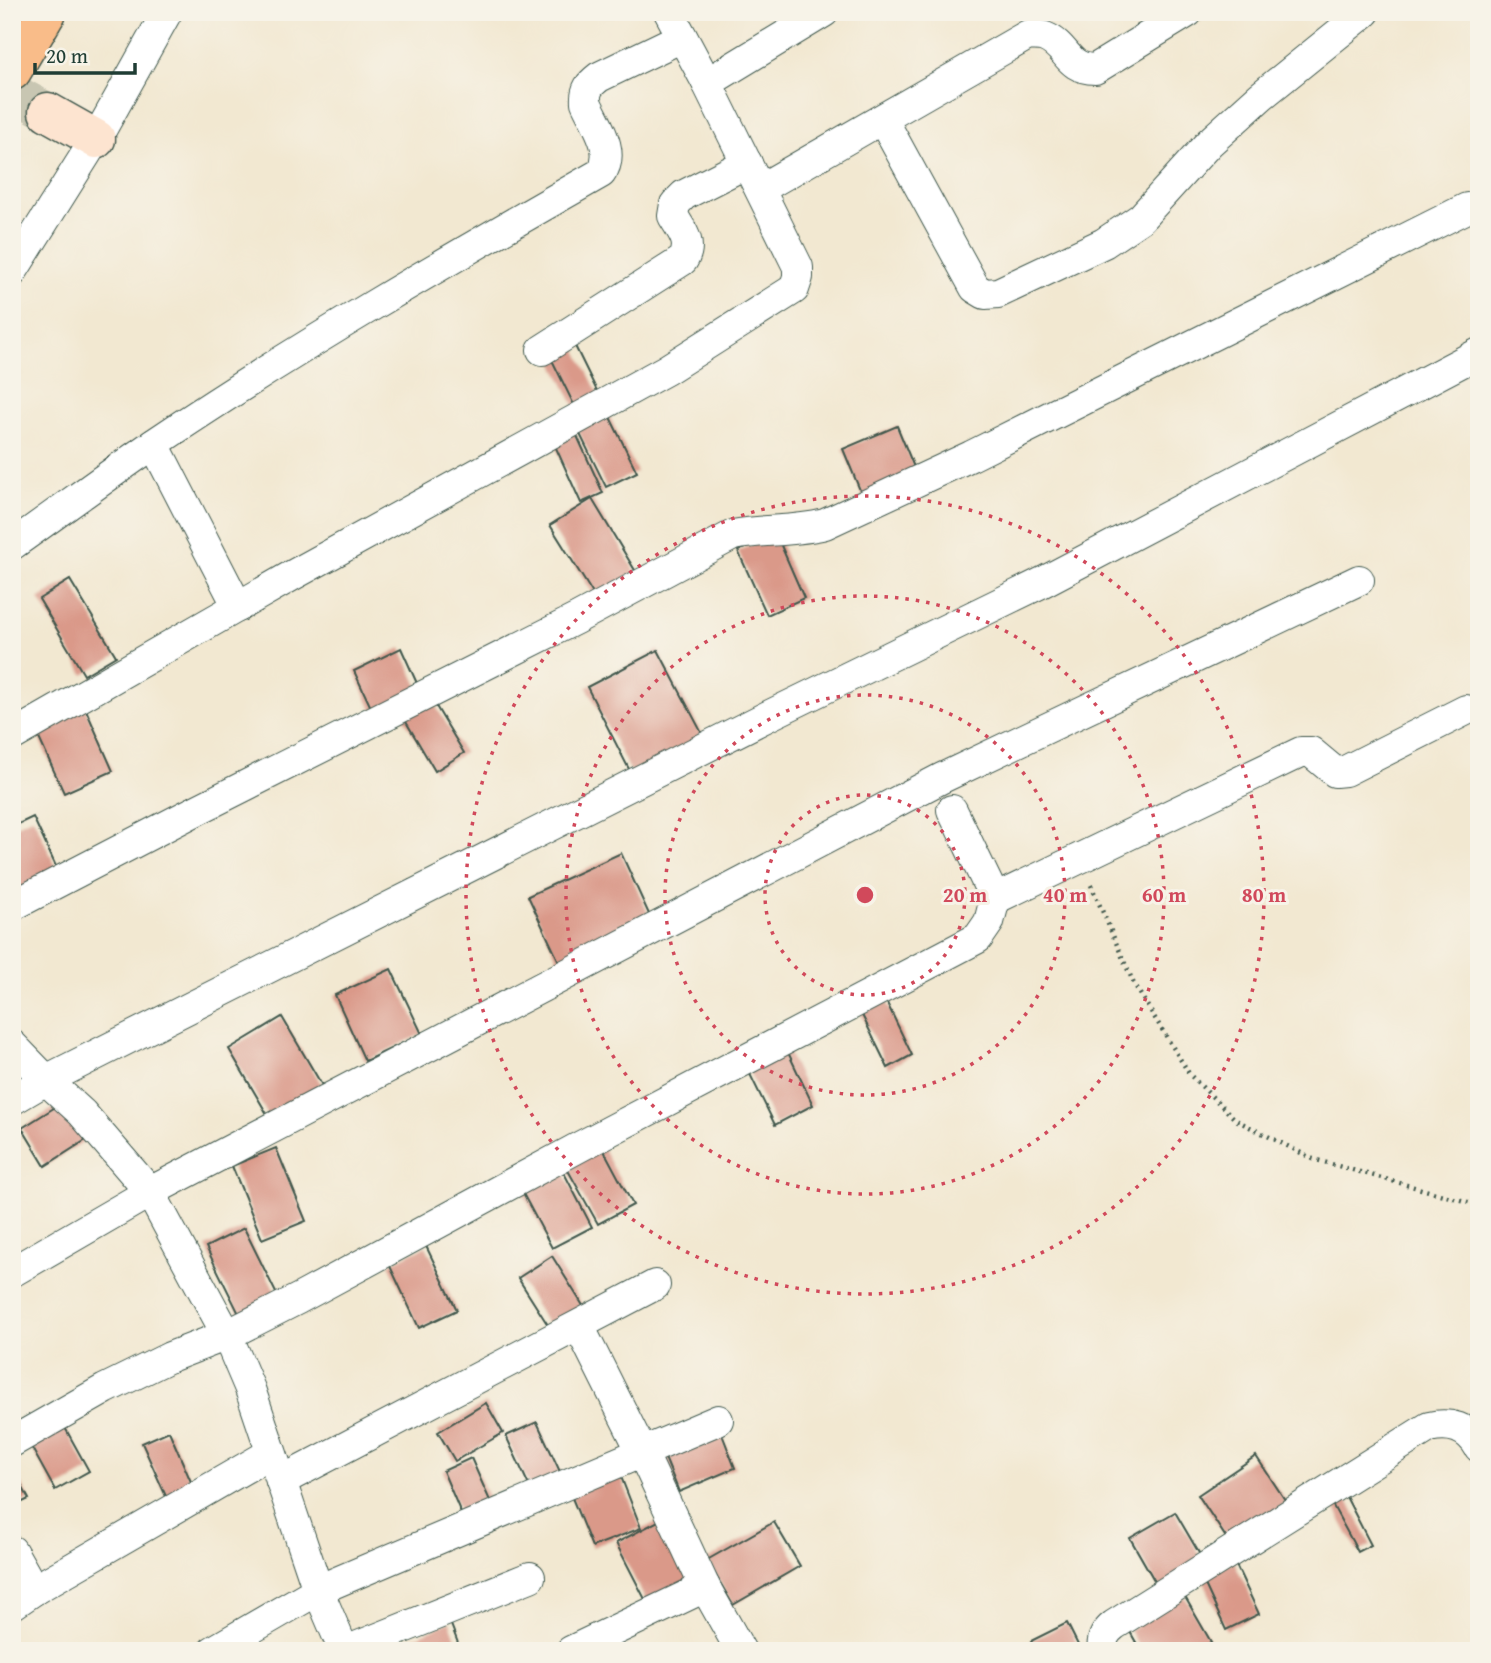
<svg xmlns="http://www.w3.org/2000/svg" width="1491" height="1663" viewBox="0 0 1491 1663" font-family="'Gentium Book Plus',serif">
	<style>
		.building { fill: #da9989 }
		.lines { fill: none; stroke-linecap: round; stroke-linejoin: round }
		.secondary-tunnel { stroke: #c8c6b2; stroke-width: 38; stroke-dasharray: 38 19; stroke-linecap: butt }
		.street-casing { stroke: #3f574c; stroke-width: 32 }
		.secondary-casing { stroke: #3f574c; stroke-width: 41 }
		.highway-casing { stroke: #3f574c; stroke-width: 41 }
		.path { stroke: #3f574c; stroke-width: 4.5; stroke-dasharray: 2 5; stroke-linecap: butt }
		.street { stroke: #fff; stroke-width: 30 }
		.secondary { stroke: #fde4d0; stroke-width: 38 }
		.highway { stroke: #f9bc89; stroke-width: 38 }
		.ring { fill: none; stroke: #d1495b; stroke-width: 3.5; stroke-dasharray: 3.5 7 }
		.centre { fill: #d1495b; stroke: #f7f3e8; stroke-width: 3.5 }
		.ring-label { font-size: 21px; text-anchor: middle; font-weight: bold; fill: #d1495b; stroke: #f7f3e8; stroke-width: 6; stroke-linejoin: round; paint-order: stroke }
	</style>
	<rect width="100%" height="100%" fill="#f7f3e8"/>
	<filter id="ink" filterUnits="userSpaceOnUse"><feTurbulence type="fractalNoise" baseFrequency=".0143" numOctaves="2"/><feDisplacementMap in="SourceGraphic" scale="14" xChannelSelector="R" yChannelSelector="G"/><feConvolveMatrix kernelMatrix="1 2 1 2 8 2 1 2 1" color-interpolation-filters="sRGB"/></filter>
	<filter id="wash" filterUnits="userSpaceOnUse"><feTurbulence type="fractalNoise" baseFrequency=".00686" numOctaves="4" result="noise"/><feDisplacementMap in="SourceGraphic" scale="28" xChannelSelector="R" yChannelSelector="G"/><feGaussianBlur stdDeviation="1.57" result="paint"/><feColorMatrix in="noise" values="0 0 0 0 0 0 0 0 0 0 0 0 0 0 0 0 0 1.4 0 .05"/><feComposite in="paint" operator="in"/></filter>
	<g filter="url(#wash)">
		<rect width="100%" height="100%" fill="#f2e8d1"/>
		<g id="blocks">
			<g class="building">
				<polygon points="574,344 599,395 575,407 550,356"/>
				<polygon points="607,411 637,472 606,487 576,426"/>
				<polygon points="897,426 918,477 864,500 843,449"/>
				<polygon points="573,427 603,493 581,503 551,437"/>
				<polygon points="592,499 639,577 598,602 550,525"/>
				<polygon points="776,534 804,598 767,615 738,551"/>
				<polygon points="70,580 116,656 84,675 39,599"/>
				<polygon points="401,648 420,690 373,712 354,671"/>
				<polygon points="658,650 705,739 633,777 587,687"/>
				<polygon points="431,698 464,753 435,771 402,715"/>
				<polygon points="83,703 113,771 64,793 33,725"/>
				<polygon points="33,817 60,875 12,898 12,827"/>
				<polygon points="621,853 653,923 561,966 528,896"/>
				<polygon points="391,969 422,1034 365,1061 335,995"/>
				<polygon points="886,1001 912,1055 888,1068 861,1013"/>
				<polygon points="282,1017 323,1087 270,1119 229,1049"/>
				<polygon points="785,1046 813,1105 775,1125 746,1066"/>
				<polygon points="65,1101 89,1138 45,1166 22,1128"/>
				<polygon points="601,1145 633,1205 598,1224 565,1165"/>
				<polygon points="276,1148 306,1221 262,1239 232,1166"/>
				<polygon points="562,1169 592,1227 552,1248 521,1190"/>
				<polygon points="244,1228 281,1303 243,1322 206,1247"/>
				<polygon points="426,1246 457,1310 419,1328 389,1264"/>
				<polygon points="552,1256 587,1312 553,1333 518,1278"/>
				<polygon points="486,1403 503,1433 455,1461 438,1432"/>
				<polygon points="537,1422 562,1476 531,1490 506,1436"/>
				<polygon points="63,1424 89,1471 55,1490 29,1443"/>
				<polygon points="720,1429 735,1468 679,1492 663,1453"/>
				<polygon points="169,1431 195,1491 169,1503 142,1443"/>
				<polygon points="1256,1456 1287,1503 1229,1542 1198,1495"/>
				<polygon points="471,1458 495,1512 466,1525 443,1471"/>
				<polygon points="12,1468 29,1499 12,1507"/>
				<polygon points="618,1469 641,1528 592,1547 568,1488"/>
				<polygon points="1340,1485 1371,1545 1358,1552 1326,1493"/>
				<polygon points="1175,1512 1206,1565 1161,1592 1130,1538"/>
				<polygon points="664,1518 697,1585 650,1609 616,1543"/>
				<polygon points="774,1522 800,1566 733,1605 707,1560"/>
				<polygon points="1234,1561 1259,1614 1226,1630 1201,1576"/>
				<polygon points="1185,1597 1211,1642 1196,1651 1141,1651 1129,1630"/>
				<polygon points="450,1622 461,1651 383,1651"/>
				<polygon points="1067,1623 1081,1651 1036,1651 1031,1641"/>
			</g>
		</g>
	</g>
	<g filter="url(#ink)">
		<use href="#blocks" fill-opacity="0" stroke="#3f574c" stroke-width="2"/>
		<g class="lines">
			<polyline class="secondary-tunnel" points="12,92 48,112"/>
			<defs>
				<g id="street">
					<polyline points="707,83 824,12"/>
					<polyline points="883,120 975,288 985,294 998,293 1104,243 1141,218 1210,142 1261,96 1365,12"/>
					<path d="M760,189L1028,35C1034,36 1040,35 1045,37C1068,46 1066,69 1095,69L1188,12"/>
					<polyline points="12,272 100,132 167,12"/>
					<path d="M542,350L683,260C693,243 682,231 673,216L675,204L684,195L747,163"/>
					<polyline points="154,444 238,607"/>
					<path d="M12,545C60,511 107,476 155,443C299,346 450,259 601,173C617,151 595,123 586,102C585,89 590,84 599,77L682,37"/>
					<polyline points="12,736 293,575 666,370 794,289 798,277 798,267 707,83 669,12"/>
					<polyline points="995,899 1301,752 1311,752 1335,772 1345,771 1466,710"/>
					<path d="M12,906L199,809L576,619L733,535C763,529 794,532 825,524L971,456L1467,208"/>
					<polyline points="12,1045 46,1080 82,1113 150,1192 227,1335 250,1389 318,1590 344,1651"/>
					<polyline points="12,1100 46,1080 768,716 1041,583 1479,353"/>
					<polyline points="12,1272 150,1192 942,778 1359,580"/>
					<polyline points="579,1326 642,1452 705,1587 741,1651"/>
					<polyline points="12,1442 105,1389 170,1357 227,1335 298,1299 581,1146 978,938 989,922 995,899 952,810"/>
					<polyline points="281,1481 655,1285"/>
					<polyline points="12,1551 34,1590 12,1605"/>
					<polyline points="34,1590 271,1453"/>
					<polyline points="213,1651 318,1590 718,1420"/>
					<polyline points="346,1651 530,1577"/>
					<polyline points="571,1651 705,1587"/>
					<path d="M1103,1651C1101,1639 1105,1632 1114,1625L1429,1427C1450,1422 1468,1427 1479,1447"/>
				</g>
				<polyline id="secondary" points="48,112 96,139"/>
				<polyline id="highway" points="12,71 47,12"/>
			</defs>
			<use href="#street" class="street-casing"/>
			<use href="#secondary" class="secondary-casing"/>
			<use href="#highway" class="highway-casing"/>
			<polyline class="path" points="1091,885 1134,984 1190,1075 1236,1120 1313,1159 1479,1205"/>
			<use href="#street" class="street"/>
			<use href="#secondary" class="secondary"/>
			<use href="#highway" class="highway"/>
		</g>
	</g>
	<g class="ring">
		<circle cx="865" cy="895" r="100"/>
		<circle cx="865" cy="895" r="200"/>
		<circle cx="865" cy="895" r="299"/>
		<circle cx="865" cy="895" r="399"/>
	</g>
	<circle cx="865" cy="895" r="10" class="centre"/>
	<g class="ring-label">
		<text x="965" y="902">20 m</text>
		<text x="1065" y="902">40 m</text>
		<text x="1164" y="902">60 m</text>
		<text x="1264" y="902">80 m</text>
	</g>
	<rect width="1491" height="1663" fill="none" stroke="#f7f3e8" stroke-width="42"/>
	<path d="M35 63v10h100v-10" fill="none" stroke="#1f3d34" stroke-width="3.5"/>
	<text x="46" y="63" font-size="21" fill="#1f3d34" stroke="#f7f3e8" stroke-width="5" paint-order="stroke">20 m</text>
</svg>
